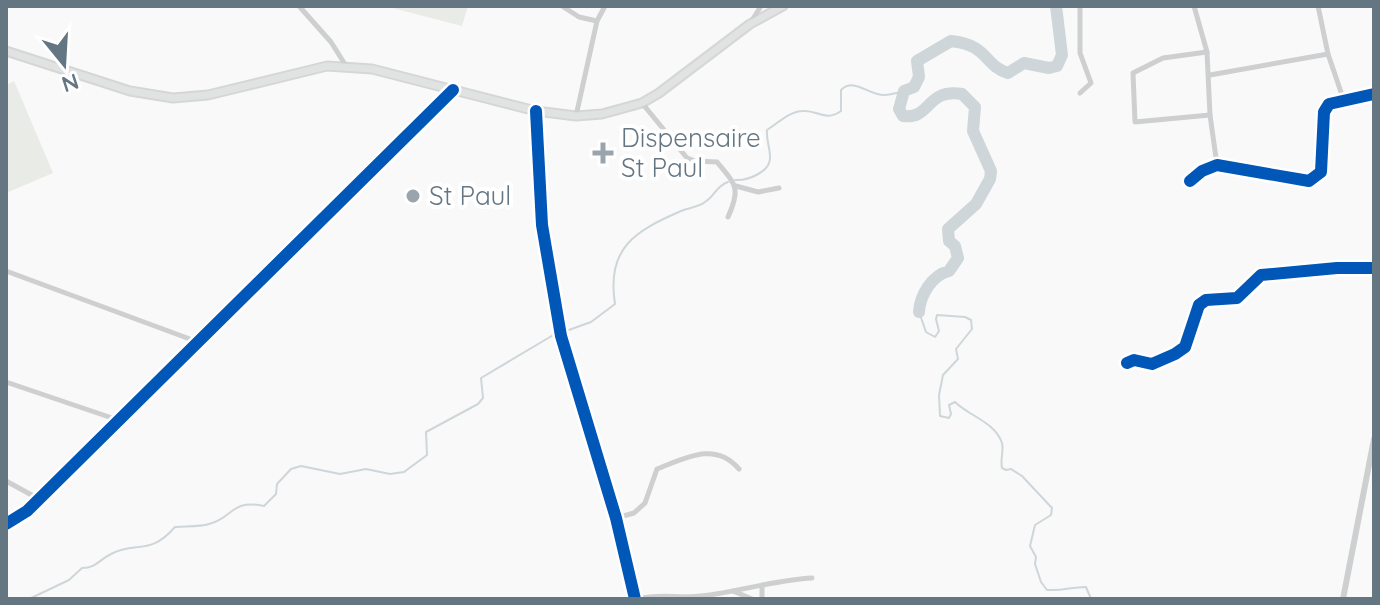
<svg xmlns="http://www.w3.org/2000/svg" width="1380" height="605" viewBox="0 0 1380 605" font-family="Quicksand,sans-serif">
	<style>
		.green { fill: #e8ebe6 }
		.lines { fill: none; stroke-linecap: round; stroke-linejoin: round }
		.stream { stroke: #ced6d9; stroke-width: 2 }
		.river { stroke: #ced6d9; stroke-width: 12 }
		.secondary-casing { stroke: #d5d6d7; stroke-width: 11 }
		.minor { stroke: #cecfd0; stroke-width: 5 }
		.tertiary { stroke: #cecfd0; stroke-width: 6 }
		.secondary { stroke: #e1e2e2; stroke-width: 7 }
		.cycleway-casing { stroke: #fff; stroke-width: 17 }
		.cycleway { stroke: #0057b8; stroke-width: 12 }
		.poi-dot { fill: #99a4ac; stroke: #fff; stroke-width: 3 }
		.labels { text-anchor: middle; stroke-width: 8; stroke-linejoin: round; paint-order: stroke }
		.poi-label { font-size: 26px; fill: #657683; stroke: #fff; text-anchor: start }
	</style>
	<rect width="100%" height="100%" fill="#f9f9f9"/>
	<g class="green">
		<polygon points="385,6 468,6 462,26"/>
		<polygon points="14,81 53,173 6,193 6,85"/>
	</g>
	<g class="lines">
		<g class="stream">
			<path d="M735,180C747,181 771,172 770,157C770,147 766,140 767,130C778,123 790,111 803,111C818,110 826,122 841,111V90C854,77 868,95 884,95C890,95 897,93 904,91"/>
			<path d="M919,312L926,332L935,337L939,331L936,319L937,315L965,317L971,320L972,329L956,349L958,359L943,375L939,395L940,416L949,418L951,414L949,405L955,402C969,416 995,422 1002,443C1004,451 1000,459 1002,468L1006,470L1011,469L1022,476L1052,508L1051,515L1035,525L1030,546L1036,557L1035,564L1041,582L1047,590C1065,591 1070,587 1086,587L1091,599"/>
			<path d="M566,331L591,322L615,304C606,248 635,231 681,211C688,208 699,207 705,202C715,196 716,186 728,182"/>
			<path d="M29,599L69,580L82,568C96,568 99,560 111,554C136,541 150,556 175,527C186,526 199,527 209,524C234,518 230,499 264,506L276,494L277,484L291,469L301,466L340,474L366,469L390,474L404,472L427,455L426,432L478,404L483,398L481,378L555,334"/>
		</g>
		<path class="river" d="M919,312C920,295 932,275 949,271L958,258L955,246L949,241L948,229L976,204L990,179L991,171L973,131L975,107L962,94C926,88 931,120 903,116L899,109L904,91L914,87L919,77L917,61L951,41C989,45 983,65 1008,73L1024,63L1049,68L1057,66L1062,55L1056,6"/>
		<defs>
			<polyline id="secondary" points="6,51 130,91 173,98 208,95 327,66 372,69 536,111 576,116 602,114 642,103 659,93 750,24 783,6"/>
		</defs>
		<use href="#secondary" class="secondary-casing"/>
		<g class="minor">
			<polyline points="299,6 331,42 346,66"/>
			<polyline points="562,6 579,17 597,21"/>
			<polyline points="1080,6 1080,53 1091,83 1080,93"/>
			<polyline points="1194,6 1207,52 1210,115 1217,165"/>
			<polyline points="1318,6 1328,54 1344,101"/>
			<polyline points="751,22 761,6"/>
			<polyline points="1207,52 1163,58 1133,73 1135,122 1210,115"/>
			<polyline points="1210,75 1328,54"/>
			<path d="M642,103L687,158L695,161L717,162C736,185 741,188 728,217"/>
			<polyline points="536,111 542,225 561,336 616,518 635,599"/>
			<polyline points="576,116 597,21 605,6"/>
			<polyline points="1190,181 1202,171 1217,165 1309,181 1321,172 1324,112 1329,104 1374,94"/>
			<polyline points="736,186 758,192 779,188"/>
			<polyline points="6,271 198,342"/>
			<polyline points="1127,363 1134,360 1152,364 1175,354 1185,347 1199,305 1206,300 1237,298 1261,275 1337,268 1374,268"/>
			<polyline points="6,382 118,420"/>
			<polyline points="6,481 39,499"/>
			<path d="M616,518L634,513L645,503L657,469C686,458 715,441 739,469"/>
			<polyline points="6,524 27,511 453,90"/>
			<polyline points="762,585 762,599"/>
			<polyline points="733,591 752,599"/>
			<path d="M639,599C660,593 680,599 701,596C738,592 774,580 812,578"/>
		</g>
		<polyline class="tertiary" points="1343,599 1374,439"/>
		<use href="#secondary" class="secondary"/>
		<defs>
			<g id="cycleway">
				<polyline points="536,111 542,225 561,336 616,518 635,599"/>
				<polyline points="1190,181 1202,171 1217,165 1309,181 1321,172 1324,112 1329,104 1374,94"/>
				<polyline points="1127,363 1134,360 1152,364 1175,354 1185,347 1199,305 1206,300 1237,298 1261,275 1337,268 1374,268"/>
				<polyline points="6,524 27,511 453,90"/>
			</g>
		</defs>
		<use href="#cycleway" class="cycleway-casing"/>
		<use href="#cycleway" class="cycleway"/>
	</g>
	<g class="poi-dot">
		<path d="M599 141h8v8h8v8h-8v8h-8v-8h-8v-8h8z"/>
		<circle cx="413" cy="196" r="8"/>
	</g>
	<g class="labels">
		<g class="poi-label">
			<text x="621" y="147">Dispensaire<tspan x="621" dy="30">St Paul</tspan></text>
			<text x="429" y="205">St Paul</text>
		</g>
	</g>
	<rect width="1380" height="605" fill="none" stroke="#657683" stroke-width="16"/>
	<g transform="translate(64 64) rotate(162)" stroke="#ffffff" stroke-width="6" paint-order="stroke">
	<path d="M0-6L14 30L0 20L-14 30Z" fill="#657683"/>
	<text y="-12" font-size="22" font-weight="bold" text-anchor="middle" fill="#657683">N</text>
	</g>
</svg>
